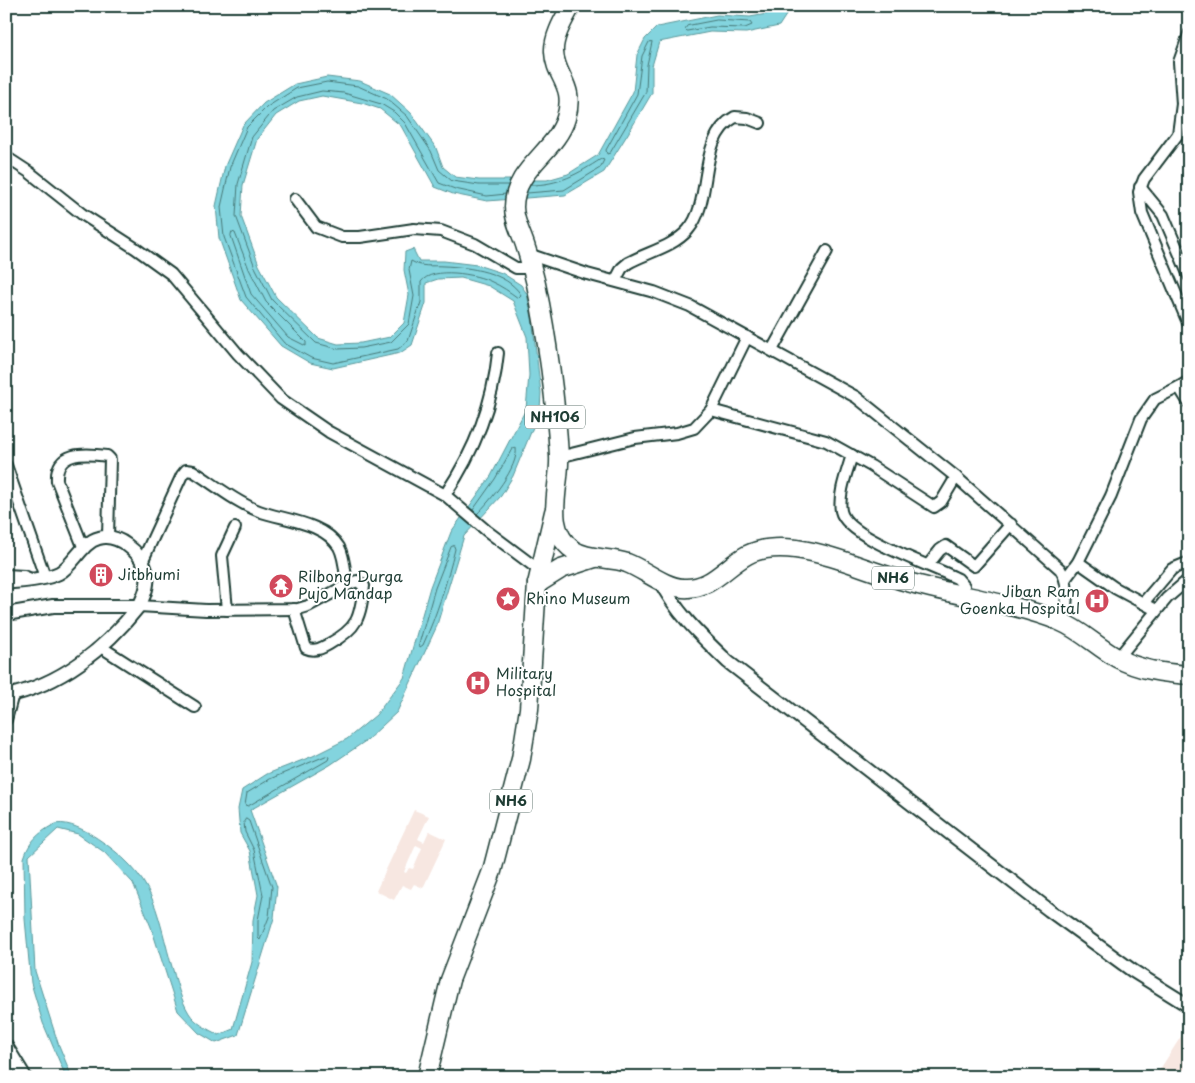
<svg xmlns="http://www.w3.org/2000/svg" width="1195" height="1083" viewBox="0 0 1195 1083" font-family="'Playpen Sans',sans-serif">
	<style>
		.built { fill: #f7e7e1; fill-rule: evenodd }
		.water { fill: #83d4de; stroke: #5b989a }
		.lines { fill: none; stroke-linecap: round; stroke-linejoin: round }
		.shore { stroke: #477978; stroke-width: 1 }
		.minor-casing { stroke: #1f3d34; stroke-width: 14 }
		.tertiary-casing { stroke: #1f3d34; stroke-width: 16 }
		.trunk-casing { stroke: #1f3d34; stroke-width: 21 }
		.minor { stroke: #fff; stroke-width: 10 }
		.tertiary { stroke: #fff; stroke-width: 12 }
		.trunk { stroke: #fff; stroke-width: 18 }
		.labels { text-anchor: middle; stroke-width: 4; stroke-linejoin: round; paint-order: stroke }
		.shield { fill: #fff; stroke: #627771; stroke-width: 1 }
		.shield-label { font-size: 14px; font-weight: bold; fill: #1f3d34 }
		.poi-label { font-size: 15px; fill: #1f3d34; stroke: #fff; text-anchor: start }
	</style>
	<rect width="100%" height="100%" fill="#fff"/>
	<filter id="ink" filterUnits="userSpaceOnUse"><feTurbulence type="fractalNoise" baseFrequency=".02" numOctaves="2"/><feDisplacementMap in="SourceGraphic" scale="10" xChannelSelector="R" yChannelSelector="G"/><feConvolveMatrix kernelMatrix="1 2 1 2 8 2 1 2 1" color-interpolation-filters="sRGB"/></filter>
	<g filter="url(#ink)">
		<g class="built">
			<path d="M414,810L429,816L418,839L424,842L429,831L446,839L423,888L414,884L411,889L402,885L394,900L376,891ZM416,845L422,848L413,869L409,868L406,873L404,872Z"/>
			<polygon points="1189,1024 1189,1077 1155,1077"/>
		</g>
		<path class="water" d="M774,6H792L779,26L746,33L710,32L659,42L652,66V93L629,132L604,172L565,195L487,201L453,194L435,187L401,126L380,109L362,103L322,96L299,101L276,115L257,139L243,185L241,216L259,265L276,297L318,338L338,344L361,343L390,337L404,323L409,295L404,270L405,252L413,249L419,261H444L477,265L502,273L521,285L527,294L532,318L541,393L540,410L513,476L501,496L464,536L436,628L397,712L367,740L330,765L250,810L277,887L274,918L238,1035L216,1043L199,1033L178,1011L151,927L133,883L104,852L78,834L58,829L29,856L35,971L58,1043L72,1077H66L43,1023L31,983L25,919L24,858C29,842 38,833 53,825C63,820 80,828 89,833C112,847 136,866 148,890C160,913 165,945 173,970C177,984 181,1000 189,1013C195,1023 209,1030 219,1035L233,1029L252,962L253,920L258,895L250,851L240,833L238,809L242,790L267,774L313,756L347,739L376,715L404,678L430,587L451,532L491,476L526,409L529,375L527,337L513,301L489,286L461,278L438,279L426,283V303L412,345L400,353L333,368L310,363L281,346L241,300L219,238L216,206L225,166L243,125L264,103L295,84L327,77L360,81L390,94L411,113L436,148L443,167L455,177L479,180H547L568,174L598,155L633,92L637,55L645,39L657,27L717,15L750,17L767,14Z"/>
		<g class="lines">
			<g class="shore">
				<polygon points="717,20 750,22 752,25 745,28 710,27 687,31 685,29 687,26"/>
				<polygon points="652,42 647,65 646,92 610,153 607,154 606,150 637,94 642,56 649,42"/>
				<path d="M527,193L564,190L600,168L604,160L601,159C578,174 559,185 530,185"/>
				<path d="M506,194L487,196L455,189L439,183L405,123L394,112L381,104L344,93L322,91L297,97L273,111L252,137L238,184L236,216L255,267L272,300L316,343L338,349L361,348L391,342L409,324L414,296L409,270L411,261C423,268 430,265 444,266C469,267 507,272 521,295L518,298C510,292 501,286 492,282C477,274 432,266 421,282V302L408,341L398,349L333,363L311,358L284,343L246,297L224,237L221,207L230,167L247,127L267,107L297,88L327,82L358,86L387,99L407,116L431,151L439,170L452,181L479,185H508"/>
				<polygon points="232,232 235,233 249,269 266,302 306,342 306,346 288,337 251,294 231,236"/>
				<path d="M473,510L495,479L512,449L516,448C519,467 490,501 477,514"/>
				<path d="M454,546L455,549C447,582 437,614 423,645L420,647L419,644L435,588L451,547Z"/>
				<polygon points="326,756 329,757 328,760 248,806 245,805 247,793 270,779"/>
				<polygon points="246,819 249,821 272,887 269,917 260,940 258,938 258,920 263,895 254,850 245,832 244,822"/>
			</g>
			<defs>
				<g id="minor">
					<polyline points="1189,34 1179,62 1182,104 1178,134 1144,179 1139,192 1142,213 1189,325"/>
					<polyline points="6,157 29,172 82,214 135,248 171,274 238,354 281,399 329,432 445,495 487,531 539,570"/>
					<polyline points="1140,187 1163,215 1189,276"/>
					<polyline points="295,199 316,227 342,237 360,237 414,229 441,231 475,244 516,268 532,268"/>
					<path d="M528,254L587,274L654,292L690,306L856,397L956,477L1060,569C1071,585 1066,604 1064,623"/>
					<path d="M615,281L622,268L628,263C648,252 673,247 688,230C714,201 696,138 735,117L747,118L760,123"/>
					<polyline points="772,350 827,251"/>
					<polyline points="1189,381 1179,387 1189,403"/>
					<polyline points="711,410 826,441 871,466 934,507 941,502 956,477"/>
					<path d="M852,455C847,472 838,494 841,511C847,538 934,566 958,579L964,586L965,596"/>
					<polyline points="559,457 635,438 677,433 694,428 711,410 747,337"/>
					<polyline points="6,465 45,577"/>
					<path d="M445,495C474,452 493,404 498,353"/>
					<path d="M84,549L57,481C55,451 84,453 107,456L110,459L108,537"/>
					<path d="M142,562L182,475L186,470L193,471C214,484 235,502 259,511C283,520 324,522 339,547C345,558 345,573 347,585L357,581L364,586C360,618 358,628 329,644C322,648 315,652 306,648L294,609"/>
					<polyline points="1078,562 1115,588 1156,610"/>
					<polyline points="928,565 940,550 946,546 974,566 1011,524"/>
					<polyline points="6,575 24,576 31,579"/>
					<polyline points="1066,578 1078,562 1111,496 1141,419 1155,399 1179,387"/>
					<polyline points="1143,603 1172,569 1189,562"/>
					<polyline points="139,606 206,610 298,609 308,606 347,585"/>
					<polyline points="227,610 222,556 235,528"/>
					<polyline points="101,647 195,707"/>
					<polyline points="1118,658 1167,598 1189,579"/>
					<polyline points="6,720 13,694"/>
				</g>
				<g id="tertiary">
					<path d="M659,579C676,613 701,636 728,662L1049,910L1133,971L1189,1006"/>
					<path d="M6,583C22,581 44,580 59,573C74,565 82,542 99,538C117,533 141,552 146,570C150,582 145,595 139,606"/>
					<path d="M6,614L53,606H139C105,649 60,685 6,696"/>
					<polyline points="6,1046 25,1077"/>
				</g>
				<g id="trunk">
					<path d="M571,6C564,19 553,37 554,52C555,78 576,84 566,118C556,152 514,168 514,207C514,222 522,234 526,248C530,260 533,272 536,284C547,336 556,402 559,456C561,486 542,528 573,550C588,560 610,557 627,563C645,570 664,587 683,588C711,590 725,567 747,555C762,547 779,547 796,549C837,555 875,574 915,584C963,597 1013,603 1059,621C1081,630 1097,647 1117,658C1139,670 1164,673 1189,675"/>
					<polyline points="537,584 554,512"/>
					<polyline points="427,1077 450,980 492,871 521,759 529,709 537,584 561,569 595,558"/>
				</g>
			</defs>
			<use href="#minor" class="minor-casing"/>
			<use href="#tertiary" class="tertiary-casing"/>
			<use href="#trunk" class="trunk-casing"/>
			<use href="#minor" class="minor"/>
			<use href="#tertiary" class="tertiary"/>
			<use href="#trunk" class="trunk"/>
		</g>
	</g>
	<defs>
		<symbol id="building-disc" viewBox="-11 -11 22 22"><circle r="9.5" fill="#d1495b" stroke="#fff"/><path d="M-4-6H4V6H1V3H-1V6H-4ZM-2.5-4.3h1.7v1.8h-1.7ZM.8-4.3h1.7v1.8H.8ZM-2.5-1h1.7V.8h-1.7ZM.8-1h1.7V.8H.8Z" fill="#fff"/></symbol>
		<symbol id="temple-disc" viewBox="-11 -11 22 22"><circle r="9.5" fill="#d1495b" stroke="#fff"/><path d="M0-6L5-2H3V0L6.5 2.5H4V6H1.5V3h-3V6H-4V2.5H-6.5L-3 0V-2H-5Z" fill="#fff"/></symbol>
		<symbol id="sight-disc" viewBox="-11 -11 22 22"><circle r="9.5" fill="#d1495b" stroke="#fff"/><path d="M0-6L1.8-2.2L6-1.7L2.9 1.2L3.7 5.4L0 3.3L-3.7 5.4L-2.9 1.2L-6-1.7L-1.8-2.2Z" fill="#fff"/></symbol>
		<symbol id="hospital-disc" viewBox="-11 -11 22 22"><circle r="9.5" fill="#d1495b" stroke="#fff"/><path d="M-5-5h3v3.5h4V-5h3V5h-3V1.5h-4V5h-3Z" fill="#fff"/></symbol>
	</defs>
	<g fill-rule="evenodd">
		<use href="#building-disc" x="87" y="561" width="28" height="28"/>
		<use href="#temple-disc" x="267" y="572" width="28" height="28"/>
		<use href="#sight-disc" x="494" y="585" width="28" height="28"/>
		<use href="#hospital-disc" x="1083" y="587" width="28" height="28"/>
		<use href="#hospital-disc" x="464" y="669" width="28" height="28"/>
	</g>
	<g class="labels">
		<g class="shield">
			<rect x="525" y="405.5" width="60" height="23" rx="4"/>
			<rect x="872" y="566.5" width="42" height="23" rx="4"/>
			<rect x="490" y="789.5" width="42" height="23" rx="4"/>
		</g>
		<g class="shield-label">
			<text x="555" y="422">NH106</text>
			<text x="893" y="583">NH6</text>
			<text x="511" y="806">NH6</text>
		</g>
		<g class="poi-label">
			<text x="118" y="580">Jitbhumi</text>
			<text x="298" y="582">Rilbong Durga<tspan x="298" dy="17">Pujo Mandap</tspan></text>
			<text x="1080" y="597" text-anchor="end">Jiban Ram<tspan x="1080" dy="17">Goenka Hospital</tspan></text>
			<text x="526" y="604">Rhino Museum</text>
			<text x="496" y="679">Military<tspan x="496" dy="17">Hospital</tspan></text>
		</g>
	</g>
	<rect width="1195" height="1083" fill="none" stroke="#fff" stroke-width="25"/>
	<rect x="12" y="12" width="1170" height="1058" fill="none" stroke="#1f3d34" stroke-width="2" filter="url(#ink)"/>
</svg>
